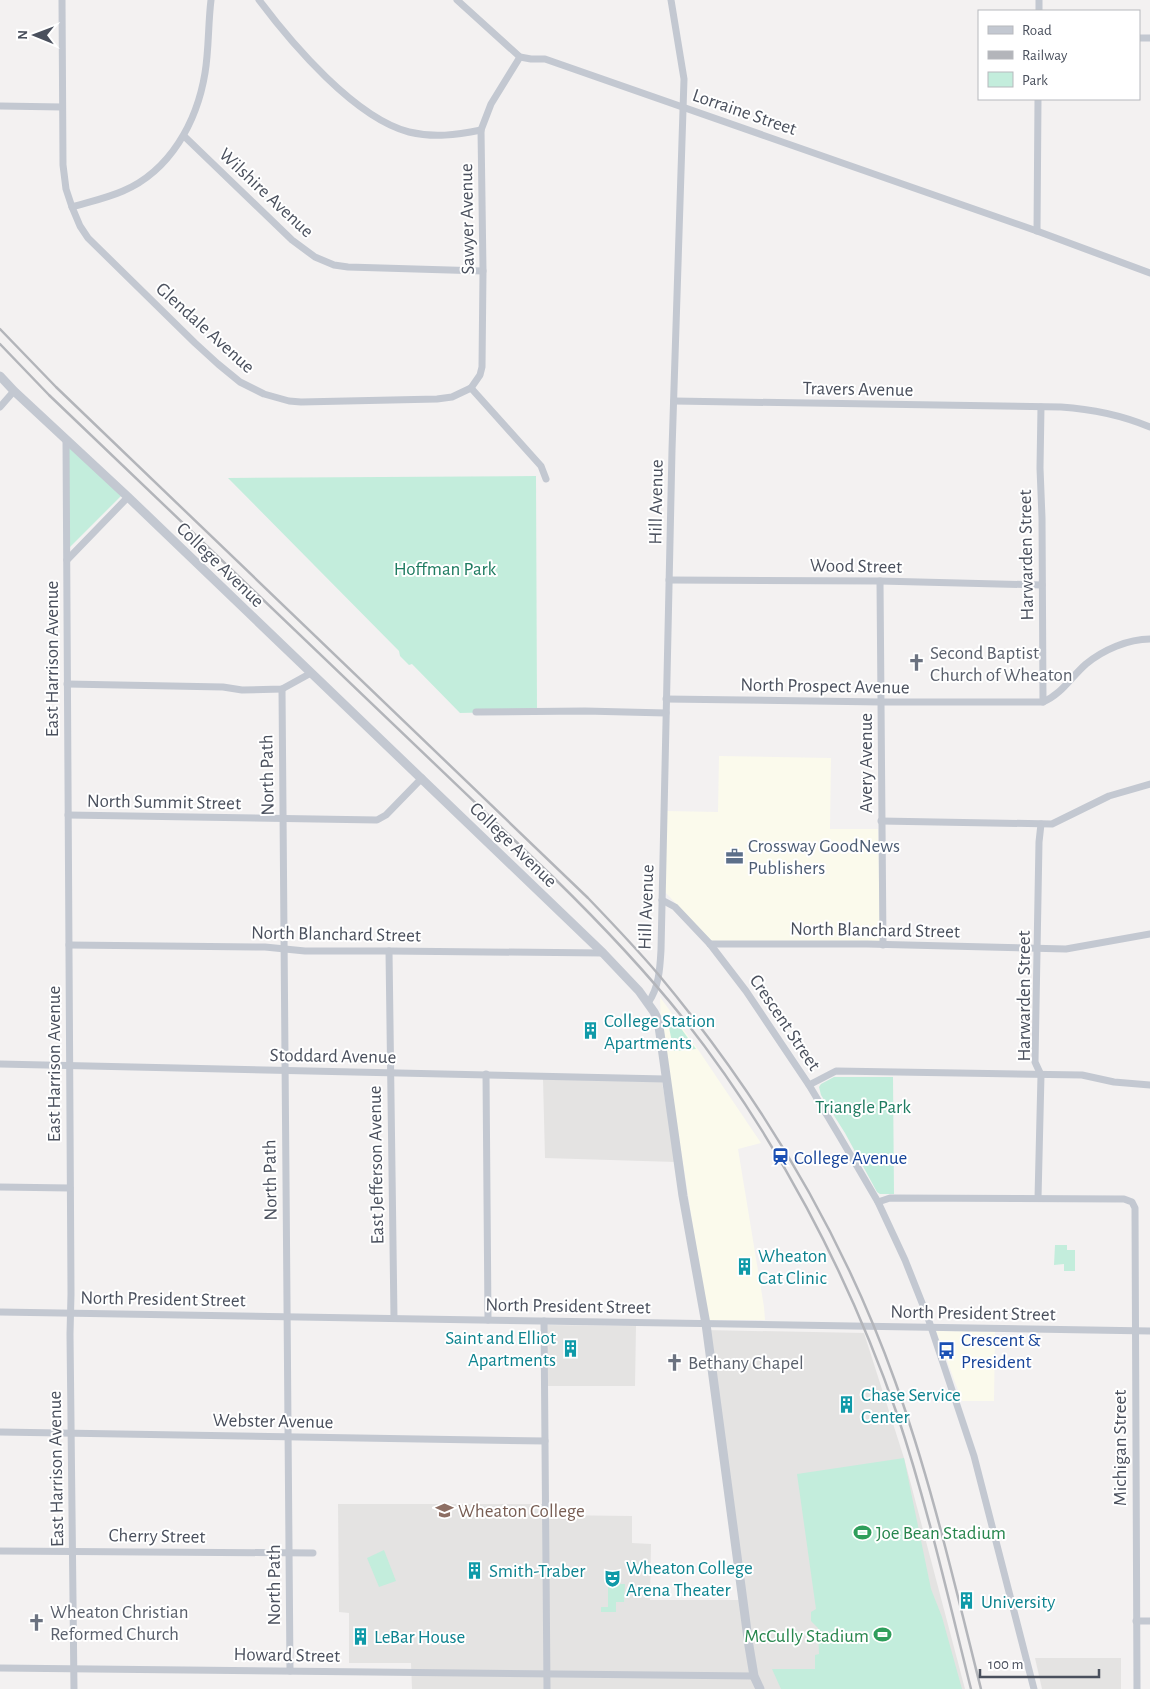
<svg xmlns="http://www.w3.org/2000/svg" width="1150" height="1689" viewBox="0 0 1150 1689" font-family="'Alegreya Sans',sans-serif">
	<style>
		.commercial { fill: #fbfaec }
		.education { fill: #e4e3e2 }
		.green { fill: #c3eddc }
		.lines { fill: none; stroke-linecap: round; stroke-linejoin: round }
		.minor { stroke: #c3c8d1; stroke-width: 7 }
		.tertiary { stroke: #c3c8d1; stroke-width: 9 }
		.rail { stroke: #b3b5ba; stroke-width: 2.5 }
		.labels { text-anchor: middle; stroke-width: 4; stroke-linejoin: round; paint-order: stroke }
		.street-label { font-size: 19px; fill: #4a505d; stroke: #fff }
		.park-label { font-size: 19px; fill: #1e7b60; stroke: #fff }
		.worship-label { font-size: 19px; fill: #5b616d; stroke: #fff; text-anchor: start }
		.service-label { font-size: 19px; fill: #4e5e75; stroke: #fff; text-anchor: start }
		.culture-label { font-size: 19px; fill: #0d838f; stroke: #fff; text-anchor: start }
		.transit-label { font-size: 19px; fill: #164399; stroke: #fff; text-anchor: start }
		.education-label { font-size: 19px; fill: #785e54; stroke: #fff; text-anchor: start }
		.leisure-label { font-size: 19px; fill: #27864d; stroke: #fff; text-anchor: start }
	</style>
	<rect width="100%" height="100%" fill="#f3f1f1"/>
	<g class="commercial">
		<polygon points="719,756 831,758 830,829 878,829 880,942 712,941 665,892 666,811 718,812"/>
		<polygon points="660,997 699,1051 761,1143 738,1149 764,1307 765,1320 708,1320 661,1025"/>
		<polygon points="936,1331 995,1332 994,1401 962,1401"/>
	</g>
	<g class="education">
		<polygon points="543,1079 662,1082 676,1162 545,1158"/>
		<polygon points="547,1325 636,1326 635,1386 548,1386"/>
		<polygon points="704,1330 864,1333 904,1458 965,1689 412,1689 411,1663 349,1663 349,1613 339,1612 338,1504 549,1504 549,1515 632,1516 632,1543 651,1544 650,1600 741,1600"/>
		<polygon points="1035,1658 1121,1658 1121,1689 1042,1689"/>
	</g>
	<g class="green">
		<polygon points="68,444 122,495 69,548"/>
		<polygon points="536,476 537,711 460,713 412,664 409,665 400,656 399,651 228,478"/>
		<polygon points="668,1023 677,1023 696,1049 674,1051"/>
		<polygon points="834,1077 893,1077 894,1194 880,1194 877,1192 845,1133 821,1095 819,1087 821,1084"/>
		<polygon points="1055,1245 1067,1245 1067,1250 1075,1250 1075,1271 1064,1271 1064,1264 1054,1265"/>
		<polygon points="904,1458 931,1589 942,1617 962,1689 781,1689 772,1669 815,1669 815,1655 819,1654 818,1628 811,1621 811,1612 816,1609 797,1474"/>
		<polygon points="384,1550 396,1581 379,1587 367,1558"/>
		<polygon points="608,1584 625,1584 624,1602 616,1602 616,1612 601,1612 601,1607 608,1607"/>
	</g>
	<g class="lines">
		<g class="minor">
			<polyline points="62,0 63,165 66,189 72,207 80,226 88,238 195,343 218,364 240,382 264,394 289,401 301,402 437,399 452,397 471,388 541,466 546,479"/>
			<path d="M259,0C292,44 355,118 409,132C434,138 456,135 481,130"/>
			<polyline points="457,0 520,57 531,59 545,59 1037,231 1150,273"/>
			<polyline points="1039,11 1039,0"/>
			<polyline points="1139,38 1150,38"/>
			<polyline points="0,106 62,107"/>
			<polyline points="184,136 292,240 315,257 334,265 348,267 483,271"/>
			<path d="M72,207C89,202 107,198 123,191C170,171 197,122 205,73C209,49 208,24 211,0"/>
			<polyline points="1037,231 1038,99"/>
			<polyline points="471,388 480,375 482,367 483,271 481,130 491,104 520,57"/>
			<path d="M674,401L1061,407C1092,409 1121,415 1150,427"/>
			<polyline points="0,407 14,391"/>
			<polyline points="1041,407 1040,468 1042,518 1043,702"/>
			<polyline points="66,439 71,1294 70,1334 74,1689"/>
			<polyline points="67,560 128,497"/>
			<polyline points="669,580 880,581 1042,585"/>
			<polyline points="880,581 883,945"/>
			<polyline points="67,684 223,687 242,690 282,689 311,673"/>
			<polyline points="282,689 290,1671"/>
			<path d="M666,699L881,702H1043C1062,694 1071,677 1086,664C1103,650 1128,639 1150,639"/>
			<polyline points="476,712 585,711 666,713"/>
			<polyline points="68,815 377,820 386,815 422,778"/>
			<polyline points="881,821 1052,824 1109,796 1150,784"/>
			<polyline points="662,900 675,907 710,944 746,991 809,1085 840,1137 878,1202 905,1260 928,1318 974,1456 1034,1689"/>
			<polyline points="710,944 867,944 1066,949 1150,934"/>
			<polyline points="69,945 265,947 305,951 389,951 603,953"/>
			<polyline points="389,951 394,1318"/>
			<path d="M648,1003C659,988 660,968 661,950L672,450L684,79L671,0"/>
			<polyline points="0,1064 665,1079"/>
			<polyline points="486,1074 488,1320"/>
			<polyline points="809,1085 836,1071 1082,1075 1114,1082 1150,1085"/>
			<polyline points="0,1187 70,1188"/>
			<polyline points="1038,1198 1041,1075 1035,1062 1039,842 1041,824"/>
			<polyline points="878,1202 890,1198 1124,1199 1132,1202 1135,1208 1137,1689"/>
			<polyline points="0,1312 1150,1331"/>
			<polyline points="544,1321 547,1689"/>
			<polyline points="0,1432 545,1441"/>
			<polyline points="0,1551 313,1553"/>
			<polyline points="1136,1621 1150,1621"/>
			<polyline points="0,1668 754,1676"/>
		</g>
		<polyline class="tertiary" points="0,376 14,391 128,497 603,953 639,991 654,1012 658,1020 661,1040 683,1196 706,1324 749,1646 754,1676 760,1689"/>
		<g class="rail">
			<path d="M0,329L56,387L588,898C612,923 636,948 658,974C759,1095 842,1233 895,1381C931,1481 955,1586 981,1689"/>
			<path d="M0,344L49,395L553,877C599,922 643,968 683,1018C776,1136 848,1273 897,1414C927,1504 948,1597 971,1689"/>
		</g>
	</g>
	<defs>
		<symbol id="church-bare" viewBox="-9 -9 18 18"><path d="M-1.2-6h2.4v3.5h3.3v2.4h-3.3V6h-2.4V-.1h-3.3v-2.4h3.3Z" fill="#6b7280" stroke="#fff" stroke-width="2.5" paint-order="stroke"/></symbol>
		<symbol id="office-bare" viewBox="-9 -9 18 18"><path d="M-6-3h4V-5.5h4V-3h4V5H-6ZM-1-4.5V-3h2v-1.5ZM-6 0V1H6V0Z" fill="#5c6f8a" stroke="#fff" stroke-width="2.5" paint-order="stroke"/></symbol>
		<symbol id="building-bare" viewBox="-9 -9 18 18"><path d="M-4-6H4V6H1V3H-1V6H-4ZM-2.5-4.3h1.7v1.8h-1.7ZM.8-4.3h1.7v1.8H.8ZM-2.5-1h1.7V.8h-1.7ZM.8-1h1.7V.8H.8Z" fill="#0f9aa8" stroke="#fff" stroke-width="2.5" paint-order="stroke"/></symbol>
		<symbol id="station-bare" viewBox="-9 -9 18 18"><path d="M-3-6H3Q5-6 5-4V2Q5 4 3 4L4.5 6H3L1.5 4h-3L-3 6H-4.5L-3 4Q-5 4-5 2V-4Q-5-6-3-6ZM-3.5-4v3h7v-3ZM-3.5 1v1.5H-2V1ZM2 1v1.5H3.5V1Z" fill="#1a4fb4" stroke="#fff" stroke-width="2.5" paint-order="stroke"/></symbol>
		<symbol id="bus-bare" viewBox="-9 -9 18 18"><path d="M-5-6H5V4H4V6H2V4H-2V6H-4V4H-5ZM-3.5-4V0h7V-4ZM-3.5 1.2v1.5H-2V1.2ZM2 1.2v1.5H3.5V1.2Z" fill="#1a4fb4" stroke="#fff" stroke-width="2.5" paint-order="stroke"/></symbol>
		<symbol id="university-bare" viewBox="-9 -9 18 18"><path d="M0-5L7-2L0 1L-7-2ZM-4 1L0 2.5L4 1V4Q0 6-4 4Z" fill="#8d6e63" stroke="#fff" stroke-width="2.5" paint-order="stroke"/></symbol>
		<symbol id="stadium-bare" viewBox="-9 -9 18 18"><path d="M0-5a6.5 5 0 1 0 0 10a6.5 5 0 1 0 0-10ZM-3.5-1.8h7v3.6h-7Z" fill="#2e9e5b" stroke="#fff" stroke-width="2.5" paint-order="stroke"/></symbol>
		<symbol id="theatre-bare" viewBox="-9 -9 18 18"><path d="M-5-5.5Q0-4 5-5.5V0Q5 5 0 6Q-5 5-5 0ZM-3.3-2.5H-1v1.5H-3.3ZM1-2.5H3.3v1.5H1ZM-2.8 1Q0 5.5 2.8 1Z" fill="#0f9aa8" stroke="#fff" stroke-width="2.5" paint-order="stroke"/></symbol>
	</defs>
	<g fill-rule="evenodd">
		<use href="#church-bare" x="904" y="650" width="25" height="25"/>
		<use href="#office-bare" x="722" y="844" width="25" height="25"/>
		<use href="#building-bare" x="578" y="1018" width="25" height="25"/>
		<use href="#station-bare" x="768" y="1144" width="25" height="25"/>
		<use href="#building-bare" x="732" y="1254" width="25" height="25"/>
		<use href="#building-bare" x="558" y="1336" width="25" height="25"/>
		<use href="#bus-bare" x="934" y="1338" width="25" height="25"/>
		<use href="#church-bare" x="662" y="1350" width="25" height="25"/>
		<use href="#building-bare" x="834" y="1392" width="25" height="25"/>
		<use href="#university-bare" x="432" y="1498" width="25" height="25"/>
		<use href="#stadium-bare" x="850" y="1520" width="25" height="25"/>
		<use href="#building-bare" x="462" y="1558" width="25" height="25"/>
		<use href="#theatre-bare" x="600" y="1566" width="25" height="25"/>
		<use href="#building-bare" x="954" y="1588" width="25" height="25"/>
		<use href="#church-bare" x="24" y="1610" width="25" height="25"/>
		<use href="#stadium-bare" x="870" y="1622" width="25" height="25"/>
		<use href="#building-bare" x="348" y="1624" width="25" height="25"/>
	</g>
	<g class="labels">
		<g class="street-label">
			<text transform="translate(745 111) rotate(19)" y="7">Lorraine Street</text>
			<text transform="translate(267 192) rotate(43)" y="7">Wilshire Avenue</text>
			<text transform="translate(466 219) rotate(-91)" y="7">Sawyer Avenue</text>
			<text transform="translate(206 327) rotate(42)" y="7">Glendale Avenue</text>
			<text transform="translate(858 388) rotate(1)" y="7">Travers Avenue</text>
			<text transform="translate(655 502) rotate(-89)" y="7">Hill Avenue</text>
			<text transform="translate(1025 555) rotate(-91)" y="7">Harwarden Street</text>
			<text transform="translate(221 564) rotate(44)" y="7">College Avenue</text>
			<text transform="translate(856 565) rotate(1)" y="7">Wood Street</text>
			<text transform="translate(51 659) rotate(-90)" y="7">East Harrison Avenue</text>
			<text transform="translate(825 685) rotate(1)" y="7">North Prospect Avenue</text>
			<text transform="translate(865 763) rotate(-90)" y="7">Avery Avenue</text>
			<text transform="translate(266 775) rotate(-91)" y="7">North Path</text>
			<text transform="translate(164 801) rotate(1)" y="7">North Summit Street</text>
			<text transform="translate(514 844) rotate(44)" y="7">College Avenue</text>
			<text transform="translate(645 907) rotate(-88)" y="7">Hill Avenue</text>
			<text transform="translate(875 929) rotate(1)" y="7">North Blanchard Street</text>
			<text transform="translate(336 933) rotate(1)" y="7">North Blanchard Street</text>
			<text transform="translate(1023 996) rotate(-90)" y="7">Harwarden Street</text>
			<text transform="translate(786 1022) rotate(56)" y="7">Crescent Street</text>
			<text transform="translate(333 1055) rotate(1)" y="7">Stoddard Avenue</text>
			<text transform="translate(53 1064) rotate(-90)" y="7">East Harrison Avenue</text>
			<text transform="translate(375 1165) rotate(-91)" y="7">East Jefferson Avenue</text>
			<text transform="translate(269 1180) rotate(-91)" y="7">North Path</text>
			<text transform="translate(163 1298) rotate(1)" y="7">North President Street</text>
			<text transform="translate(568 1305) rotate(1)" y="7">North President Street</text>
			<text transform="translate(973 1312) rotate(1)" y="7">North President Street</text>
			<text transform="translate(273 1420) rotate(1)" y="7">Webster Avenue</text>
			<text transform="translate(1119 1448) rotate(-90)" y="7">Michigan Street</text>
			<text transform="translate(55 1469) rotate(-91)" y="7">East Harrison Avenue</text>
			<text transform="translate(157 1535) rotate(1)" y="7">Cherry Street</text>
			<text transform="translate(273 1585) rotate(-90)" y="7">North Path</text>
			<text transform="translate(287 1654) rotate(1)" y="7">Howard Street</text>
		</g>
		<g class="park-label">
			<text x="445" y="575">Hoffman Park</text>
			<text x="863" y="1113">Triangle Park</text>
		</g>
		<g class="worship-label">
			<text x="930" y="659">Second Baptist<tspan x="930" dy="22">Church of Wheaton</tspan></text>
			<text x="688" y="1369">Bethany Chapel</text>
			<text x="50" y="1618">Wheaton Christian<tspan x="50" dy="22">Reformed Church</tspan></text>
		</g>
		<g class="service-label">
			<text x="748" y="852">Crossway GoodNews<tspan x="748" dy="22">Publishers</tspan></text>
		</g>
		<g class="culture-label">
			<text x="604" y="1027">College Station<tspan x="604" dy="22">Apartments</tspan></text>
			<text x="758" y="1262">Wheaton<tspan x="758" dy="22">Cat Clinic</tspan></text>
			<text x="556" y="1344" text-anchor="end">Saint and Elliot<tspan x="556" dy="22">Apartments</tspan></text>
			<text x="861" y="1401">Chase Service<tspan x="861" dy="22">Center</tspan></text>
			<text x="626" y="1574">Wheaton College<tspan x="626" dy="22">Arena Theater</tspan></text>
			<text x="489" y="1577">Smith-Traber</text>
			<text x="981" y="1608">University</text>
			<text x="374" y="1643">LeBar House</text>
		</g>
		<g class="transit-label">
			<text x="794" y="1164">College Avenue</text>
			<text x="961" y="1346">Crescent &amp;<tspan x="961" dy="22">President</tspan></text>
		</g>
		<g class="education-label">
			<text x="458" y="1517">Wheaton College</text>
		</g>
		<g class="leisure-label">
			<text x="876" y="1539">Joe Bean Stadium</text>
			<text x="869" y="1642" text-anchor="end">McCully Stadium</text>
		</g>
	</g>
	<rect x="978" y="10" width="162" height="90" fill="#ffffff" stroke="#b7b9be"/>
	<rect x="988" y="26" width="25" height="8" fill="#c3c8d1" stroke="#b7b9be"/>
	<text x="1022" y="35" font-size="15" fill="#4a505d">Road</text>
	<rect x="988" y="51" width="25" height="8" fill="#b3b5ba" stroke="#b7b9be"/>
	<text x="1022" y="60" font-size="15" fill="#4a505d">Railway</text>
	<rect x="988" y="72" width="25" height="15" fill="#c3eddc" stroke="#b7b9be"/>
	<text x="1022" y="85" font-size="15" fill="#4a505d">Park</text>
	<g transform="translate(35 35) rotate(271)" stroke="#ffffff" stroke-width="4" paint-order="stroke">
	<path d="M0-4L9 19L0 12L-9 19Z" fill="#4a505d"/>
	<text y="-8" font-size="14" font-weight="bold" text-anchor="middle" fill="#4a505d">N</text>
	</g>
	<path d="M980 1669v8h119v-8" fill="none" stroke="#4a505d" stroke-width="2.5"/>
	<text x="988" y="1669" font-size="15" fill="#4a505d" stroke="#ffffff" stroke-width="4" paint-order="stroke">100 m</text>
</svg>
